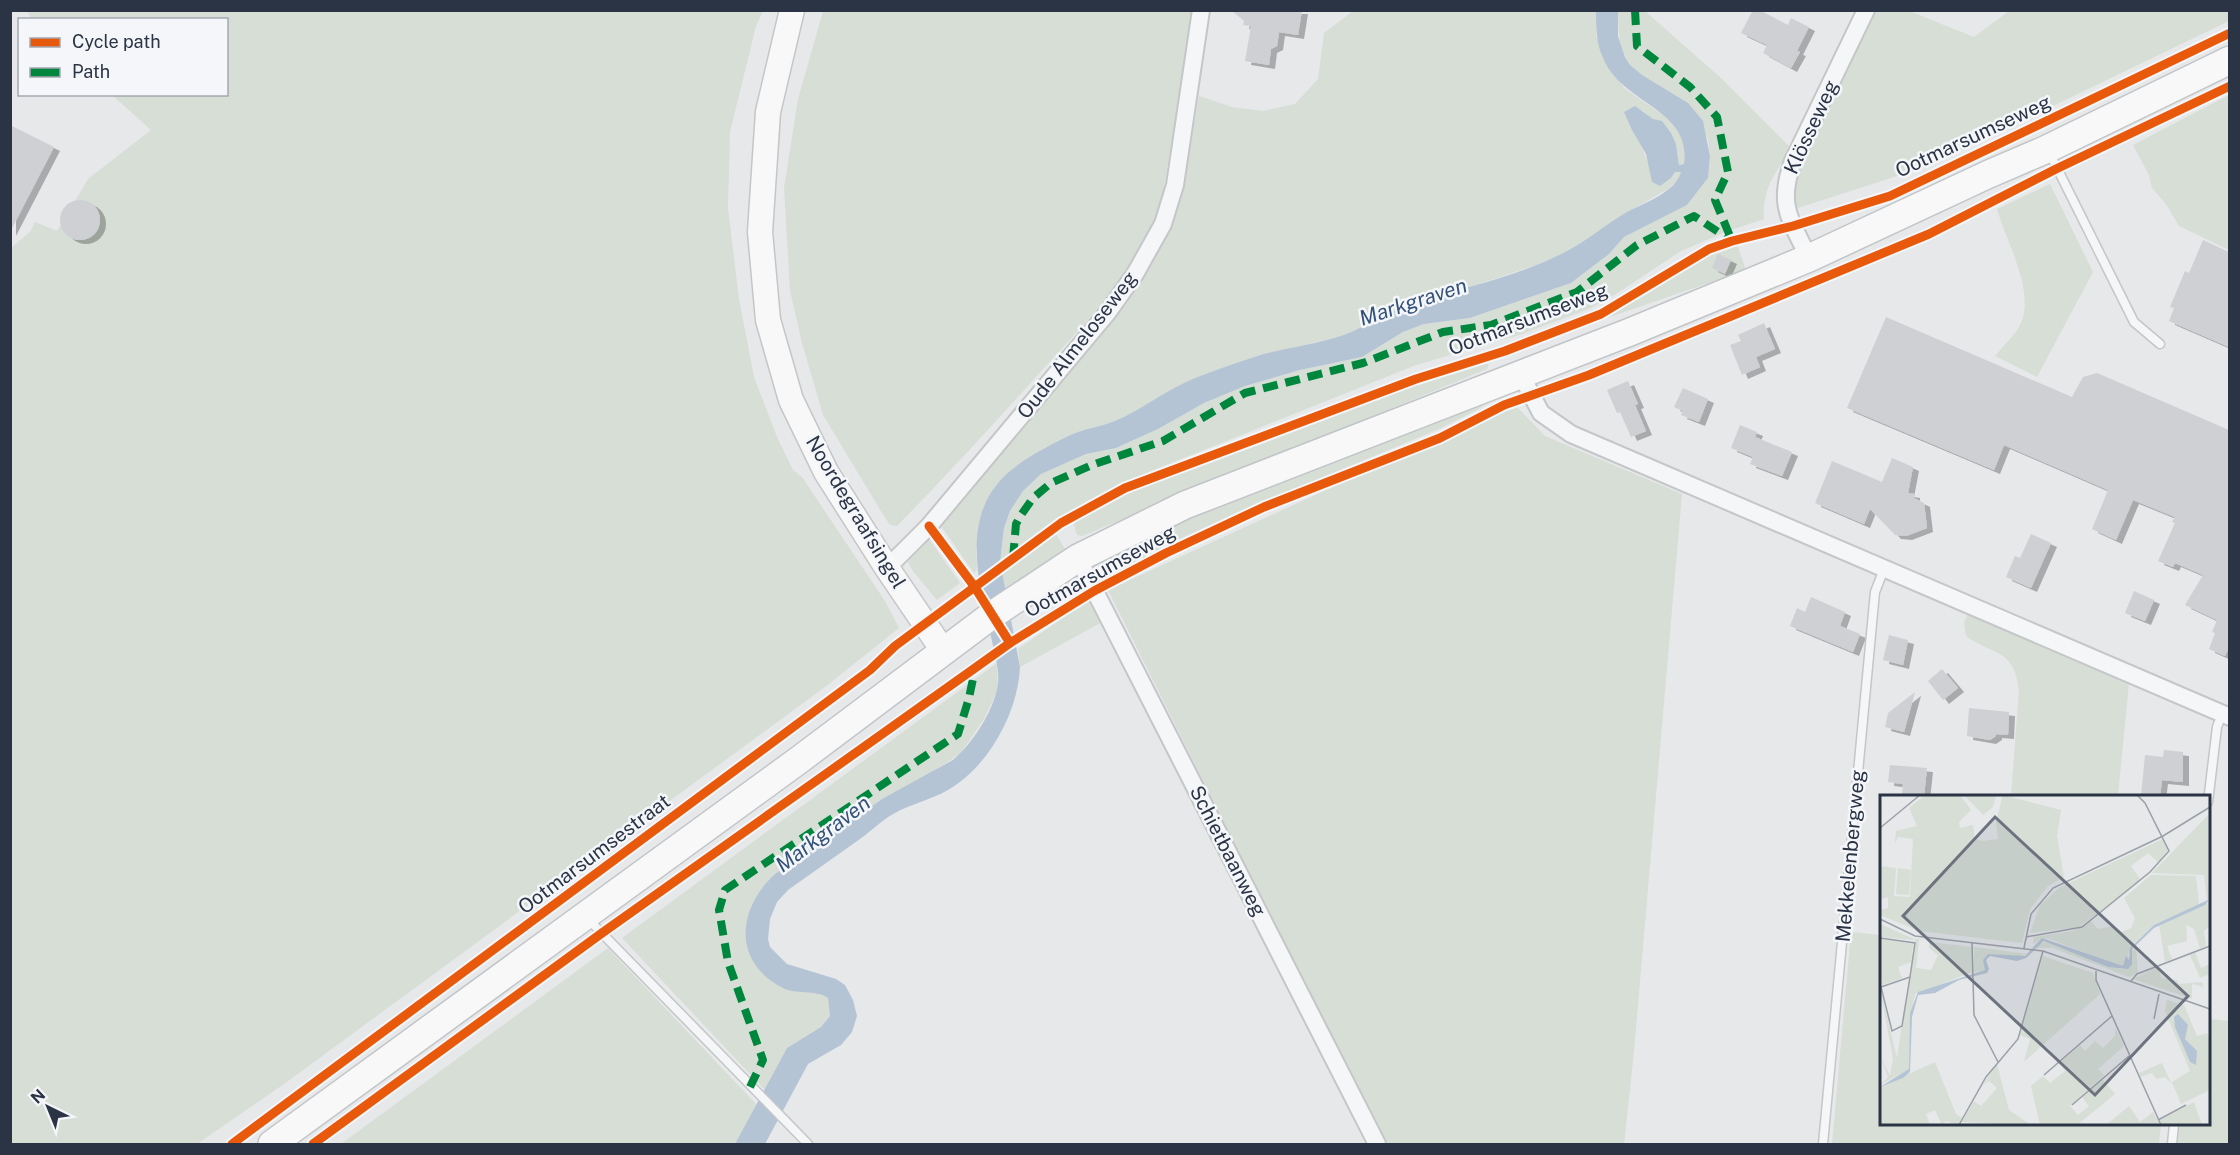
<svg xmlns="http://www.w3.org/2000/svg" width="2240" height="1155" viewBox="0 0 2240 1155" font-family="'Public Sans',sans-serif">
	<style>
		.green { fill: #d6ded6 }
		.water { fill: #b4c4d5 }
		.building { fill: #ced0d3; filter: url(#shadow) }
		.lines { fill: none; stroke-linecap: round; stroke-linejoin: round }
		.service-casing { stroke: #c4c6c8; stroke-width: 11 }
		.minor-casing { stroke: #c4c6c8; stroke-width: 20 }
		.secondary-casing { stroke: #c4c6c8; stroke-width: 27 }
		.primary-casing { stroke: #c2c5c8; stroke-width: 30 }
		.service { stroke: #f5f6f7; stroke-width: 8 }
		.minor { stroke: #f5f6f7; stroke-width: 16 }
		.secondary { stroke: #f8f8f8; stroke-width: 24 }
		.primary { stroke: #f8f8f8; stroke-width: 27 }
		.quiet { stroke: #00873e; stroke-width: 8; stroke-dasharray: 15 8; stroke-linecap: butt }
		.cycleway-casing { stroke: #f4f6f9; stroke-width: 13 }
		.cycleway { stroke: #e8590c; stroke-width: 9 }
		.labels { text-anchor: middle; stroke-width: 5; stroke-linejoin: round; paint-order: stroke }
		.street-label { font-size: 20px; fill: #2b3445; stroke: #f4f6f9 }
		.water-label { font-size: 21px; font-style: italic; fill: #34527a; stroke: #f4f6f9 }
		.inset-road { fill: none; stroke: #9ba0a8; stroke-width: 1.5 }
		.view { fill: #6c737f; fill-opacity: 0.15; stroke: #6c737f; stroke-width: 3 }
		.inset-edge { fill: none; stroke: #2b3445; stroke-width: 3 }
	</style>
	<defs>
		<filter id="shadow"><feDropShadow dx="6" dy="4" stdDeviation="0" flood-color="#0004"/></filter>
	</defs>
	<rect width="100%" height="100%" fill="#e6e8ea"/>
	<g class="green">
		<polygon points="27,11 763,11 756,26 730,132 728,208 739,299 754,377 777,437 793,470 802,477 885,601 899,628 825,687 284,1084 197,1144 11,1144 10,249 30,232 35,222 57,231 88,179 151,130 112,95 226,94 226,20 32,20"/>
		<path d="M823,11H1194L1162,198C1142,267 1081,327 1034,379C989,429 944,478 897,526L890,525L884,516L823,415L802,343L790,291L784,188L798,99Z"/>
		<polygon points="1353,11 1596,11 1596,36 1624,88 1673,122 1682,136 1686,148 1684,164 1679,165 1676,144 1642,110 1632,130 1639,140 1648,163 1671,178 1675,172 1682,172 1680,178 1668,189 1617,218 1594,235 1565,252 1536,265 1455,292 1418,301 1402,307 1369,325 1339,337 1256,356 1184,384 1122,419 1067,436 1015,467 997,484 976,550 977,570 974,573 941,526 1114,316 1151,264 1168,226 1180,192 1189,155 1199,96 1232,107 1263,111 1295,104 1318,79 1324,33"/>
		<path d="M1618,11H1645L1722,79L1791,148C1776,172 1761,190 1764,219L1728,231L1681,251L1616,294L1591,308L1522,334L1416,365L1124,482L1066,514L1000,562L1004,528L1010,511L1023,491L1041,474L1086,454L1116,448L1158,429L1204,403L1245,386L1300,370L1362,357L1403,332L1424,324L1470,318L1571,283L1609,254L1624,237L1687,205L1708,178L1710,156L1708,138L1630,65C1619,48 1618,31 1618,11Z"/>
		<polygon points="1872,11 1909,11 1974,37 2009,11 2229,11 2229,21 1928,166 1798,208 1794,200 1797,165"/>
		<polygon points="2229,95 2229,250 2179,226 2166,204 2152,188 2149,175 2133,145"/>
		<path d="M2050,184L2093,272L2037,377L1995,356C2003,346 2016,334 2021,323C2035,290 2006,241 1997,209Z"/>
		<polygon points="1734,244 1738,247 1746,270 1607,318 1692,262"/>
		<polygon points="1489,363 1487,369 1082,536 1077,535 1074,525 1077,519 1153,479 1271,438 1419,383"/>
		<polygon points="1498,395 1477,410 1439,429 1270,499 1114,576 1102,576 1101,561 1187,517"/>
		<polygon points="1514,404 1545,436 1682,494 1634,1051 1624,1144 1384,1144 1108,590"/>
		<polygon points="1054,531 1065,549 1004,591 1001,569"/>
		<polygon points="929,539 960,583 937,600 913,571 908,562"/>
		<polygon points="1090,599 1102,622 1020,667 1018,649"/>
		<path d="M1968,614L2129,683L2118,796H2011L2019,690C2014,648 1994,656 1966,636L1964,622Z"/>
		<polygon points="997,663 998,687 993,700 984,719 960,754 929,774 882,799 775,874 746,938 812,991 828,998 830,1016 821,1027 787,1048 765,1090 622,938"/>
		<polygon points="1851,932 1881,935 1882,1124 2161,1124 2159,1144 1832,1144"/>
		<polygon points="608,948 757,1105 735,1144 341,1144"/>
		<polygon points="2209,1019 2229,1021 2229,1144 2174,1144 2177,1124 2208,1124"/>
	</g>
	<path class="water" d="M1596,11H1618V36L1625,57L1630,65L1642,75L1688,103L1703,121L1710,156L1708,178L1687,205L1624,237L1609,254L1571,283L1470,318L1424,324L1403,332L1362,357L1300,370L1245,386L1204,403L1158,429L1116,448L1086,454L1041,474L1023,491L1010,511L1004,528L1000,562L1020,667C1018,713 988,767 948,790C931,800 910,804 893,814C881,821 871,831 860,839C836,856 812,873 788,890L777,902L770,919L768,939L770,947L787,964L836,979L845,985L853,1000L857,1016L852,1032L841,1045L808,1064L765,1144H735L787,1048L821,1027L830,1016L828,998C814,989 797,995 783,988C732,962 737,909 775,874L882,799L953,760C972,744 992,713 997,689C1001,674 995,656 992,641C981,591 961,527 998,483C1015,463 1041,450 1064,438C1082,428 1105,427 1124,417C1144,407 1163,393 1184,383C1206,373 1231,365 1254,357C1282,348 1313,345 1341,336C1369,326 1393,308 1419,301C1468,287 1518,276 1565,252C1587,241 1606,224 1627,212C1644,203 1676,192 1681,172H1675L1671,178L1660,186L1652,182L1646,154L1632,130L1624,112L1635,106L1653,119L1662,121L1671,133L1676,144L1679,165L1684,164C1692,109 1623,104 1604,60C1596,44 1596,28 1596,11Z"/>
	<g class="building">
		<polygon points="1231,10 1302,10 1298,35 1279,32 1277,46 1271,49 1269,65 1245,61 1251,26 1243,25 1244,21"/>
		<polygon points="1753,10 1759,10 1788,25 1791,18 1809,27 1797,51 1800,52 1791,68 1763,53 1767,45 1741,33"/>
		<polygon points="10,125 54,147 10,232"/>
		<circle cx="80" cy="220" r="20"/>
		<polygon points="2203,240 2229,252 2229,347 2169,321 2174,308 2170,307 2185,271 2189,273"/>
		<polygon points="1718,254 1731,260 1725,274 1712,268"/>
		<polygon points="1886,317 2072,397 2083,377 2097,373 2229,430 2229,647 2225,656 2209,649 2215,633 2212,632 2217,620 2185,605 2203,575 2175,563 2173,567 2158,561 2175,523 2172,522 2175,517 2133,500 2116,540 2092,529 2108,490 2004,445 1994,470 1847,408"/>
		<polygon points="1764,323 1775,349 1756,357 1760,367 1742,375 1730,345 1741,341 1738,335"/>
		<polygon points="1628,381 1638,404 1635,405 1646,431 1631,437 1620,412 1617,413 1607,390"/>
		<polygon points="1683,388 1708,399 1699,422 1681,415 1683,411 1674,407"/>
		<polygon points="1740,425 1757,432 1755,437 1792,452 1782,476 1750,464 1753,457 1731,448"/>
		<polygon points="1892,458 1913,467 1908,493 1914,494 1914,498 1924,503 1927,528 1906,536 1895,535 1870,509 1864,524 1815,503 1832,461 1882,482"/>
		<polygon points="2031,534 2051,543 2031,588 2006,577 2015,556 2020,558"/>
		<polygon points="2134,591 2154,600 2145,621 2125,613"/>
		<polygon points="1811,597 1845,612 1840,626 1860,634 1853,652 1790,626 1797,608 1805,612"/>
		<polygon points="1889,635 1908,640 1903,665 1883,660"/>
		<polygon points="1942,669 1958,688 1943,700 1928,681"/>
		<polygon points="1915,692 1904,732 1885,727 1888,713"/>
		<polygon points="1969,708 2009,712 2008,735 1996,734 1996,736 1990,740 1967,736"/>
		<polygon points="2164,750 2183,752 2183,782 2162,780 2160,796 2141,796 2145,755 2163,757"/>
		<polygon points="1890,765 1927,768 1924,796 1902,796 1903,784 1888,782"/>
	</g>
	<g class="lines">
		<defs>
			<g id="service">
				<polyline points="2049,152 2134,322 2160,344"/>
				<polyline points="2208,802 2217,727 2222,714"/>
				<polyline points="588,919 808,1144"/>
				<polyline points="1823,1144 1875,592 1884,569"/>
				<polyline points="2172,1144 2174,1124"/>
			</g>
			<g id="minor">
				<path d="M1809,258C1790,219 1777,205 1793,161L1866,10"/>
				<polyline points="1520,373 1541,413 1571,434 2230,717"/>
				<polyline points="1078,558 1377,1144"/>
				<polyline points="887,568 929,526 1108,312 1135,274 1163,224 1175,185 1201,10"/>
			</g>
			<polyline id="secondary" points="792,10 768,112 760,232 768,320 791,400 826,472 887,568 944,652"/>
			<polyline id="primary" points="272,1144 799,760 992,615 1078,558 1185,505 1630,332 1809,258 1989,174 2047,149 2230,60"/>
		</defs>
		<use href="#service" class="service-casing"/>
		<use href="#minor" class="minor-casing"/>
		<use href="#secondary" class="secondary-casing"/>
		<use href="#primary" class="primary-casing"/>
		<use href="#service" class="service"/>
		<use href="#minor" class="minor"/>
		<use href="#secondary" class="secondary"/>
		<use href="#primary" class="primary"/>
		<g class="quiet">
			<polyline points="1635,10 1637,46 1690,87 1717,117 1728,172 1715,200 1732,241"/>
			<polyline points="1013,558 1016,524 1021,515 1033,498 1051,483 1092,465 1163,441 1245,393 1363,363 1443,332 1491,325 1577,292 1637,245 1694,216 1732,241"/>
			<polyline points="750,1087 763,1060 728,962 719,910 725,890 958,734 969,698 975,669"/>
		</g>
		<defs>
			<g id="cycleway">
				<polyline points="929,526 974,586 1010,643"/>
				<polyline points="232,1144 870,670 895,646 1061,523 1125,488 1416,379 1505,351 1601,314 1709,249 1732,241 1793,226 1890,196 2230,33"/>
				<polyline points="313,1144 602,933 975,668 1010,643 1094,591 1166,553 1264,507 1440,438 1504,405 1589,375 1929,234 2056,169 2230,86"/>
			</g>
		</defs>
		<use href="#cycleway" class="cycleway-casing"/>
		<use href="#cycleway" class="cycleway"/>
	</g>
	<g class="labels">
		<g class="street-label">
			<text transform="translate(1811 127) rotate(-65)" y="7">Klösseweg</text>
			<text transform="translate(1973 136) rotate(-25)" y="7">Ootmarsumseweg</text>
			<text transform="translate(1528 319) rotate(-21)" y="7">Ootmarsumseweg</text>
			<text transform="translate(1077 345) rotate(-52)" y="7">Oude Almeloseweg</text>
			<text transform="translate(856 512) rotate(59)" y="7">Noordegraafsingel</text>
			<text transform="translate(1100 571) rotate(-29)" y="7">Ootmarsumseweg</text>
			<text transform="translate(1228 851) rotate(63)" y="7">Schietbaanweg</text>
			<text transform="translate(594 854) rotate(-37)" y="7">Ootmarsumsestraat</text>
			<text transform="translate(1850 856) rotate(-85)" y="7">Mekkelenbergweg</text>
		</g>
		<g class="water-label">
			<text transform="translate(1413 302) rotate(-18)" y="7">Markgraven</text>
			<text transform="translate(823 834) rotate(-37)" y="7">Markgraven</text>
		</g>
	</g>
	<g transform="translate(1880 795)">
		<rect width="330" height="330" fill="#e6e8ea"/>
		<path d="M45,0H80L91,15L79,27L80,33L93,30L95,44L102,46L118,44L116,27L123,0L181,15L177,41L184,82L168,91L150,114L142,148L39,136L0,120V115L8,113V102L0,105V71L16,73L14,101L30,102L33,44L18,42L15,48L16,36L37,31L29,13ZM84,0H116L113,12L103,20ZM330,18V104L327,105L324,80L272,78ZM283,44L288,55L278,67L268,58L251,71L261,85L199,132L150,138L160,110L180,92ZM18,73L31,75L29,100L16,99ZM271,80L316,81L319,110L274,130L253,149L248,159L249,166L247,171V162L244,172L172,145L165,143L153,149L154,142L193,136L211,126L218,134L234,131L239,138L251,133L255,123L244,103ZM330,107V131L324,136L326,151L320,153L314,134L306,130L307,146L287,151L292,164L285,167L279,129ZM0,129L34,144V145L0,142ZM2,144L33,149L31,167L18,172L22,183L2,190ZM35,144L48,145H39L36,173L51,175L58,160L49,153V147L92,152V177L35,199L30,223L29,275L1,289L8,282L0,260L10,281L13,264L0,193L17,263ZM167,146L228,172L244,174L252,166L251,157L256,151L258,178L249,182L173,153H154ZM94,152L148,159L137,163L108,159L104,170L106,175L94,177ZM315,157L321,173L330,169V179L320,183L310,160ZM163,161L213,178L220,199L144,267L150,244L140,240ZM277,172L282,183L297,185L299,189L322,187L324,192L312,189V204L253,184ZM287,205L304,210L317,241L327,238L330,245V295L301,309L292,287L310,276L285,216ZM235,232L244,251L218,274L224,280L190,311L198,320L209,311L202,302L222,284L235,299L197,330H160L151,291L163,281L170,288L185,276L180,268L200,250L205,256L215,246L223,253L235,241ZM55,267L76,319L82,323L78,330L66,326L62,330L55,315L46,319L50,330H0V292ZM282,268L291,288L285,282L276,284L272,278L260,282L259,278ZM117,269L129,315L151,330L82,327L94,306L101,311L117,293L109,286L103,290ZM314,307L322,330H282L280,325ZM249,311L260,327L273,317L280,330H226Z" fill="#d6ded6"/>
		<path d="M330,104L325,110L274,133L252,154V169L248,174L228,172L164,146L146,163L137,166L110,161L106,165L109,174L107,178L79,185L55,198L38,200L32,222L30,277L23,283L0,292L29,274L30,218L38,197L105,175L103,165L108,159L145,161L162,143L243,171L246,161L249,165L250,153L274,130ZM298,219L308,230L305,244L317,256L316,270L310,267L295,232L294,222Z" fill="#b4c4d5"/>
		<path class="inset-road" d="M0,33L40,0M0,124L35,141L163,156L330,214M146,142L202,132L270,77L289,56L265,8L257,0M0,143L35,148L30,182L22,231L12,236L1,192L30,182M92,147L94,220L118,267M144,153L151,119L173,93L283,41L330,12M216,176V185L281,330M251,186L257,179L330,151M274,224L279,199M164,280L232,221M192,310L249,261M278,325L306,310M79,330L106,282L138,244L163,156"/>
		<path class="view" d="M115,22L308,201L215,300L23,121Z"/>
		<rect width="330" height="330" class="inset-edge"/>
	</g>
	<rect width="2240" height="1155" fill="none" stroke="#2b3445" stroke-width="24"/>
	<rect x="18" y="18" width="210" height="78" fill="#f4f6f9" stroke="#a4a8b1" stroke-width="1.5"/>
	<rect x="30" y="38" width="30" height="9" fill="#e8590c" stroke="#a4a8b1" stroke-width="1.5"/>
	<text x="72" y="48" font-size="18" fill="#2b3445">Cycle path</text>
	<rect x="30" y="68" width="30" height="9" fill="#00873e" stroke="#a4a8b1" stroke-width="1.5"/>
	<text x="72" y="78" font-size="18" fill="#2b3445">Path</text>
	<g transform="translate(48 1107) rotate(317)" stroke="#f4f6f9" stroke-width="4.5" paint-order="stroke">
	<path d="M0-4.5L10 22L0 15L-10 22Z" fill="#2b3445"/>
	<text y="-9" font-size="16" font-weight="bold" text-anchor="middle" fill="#2b3445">N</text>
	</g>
</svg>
